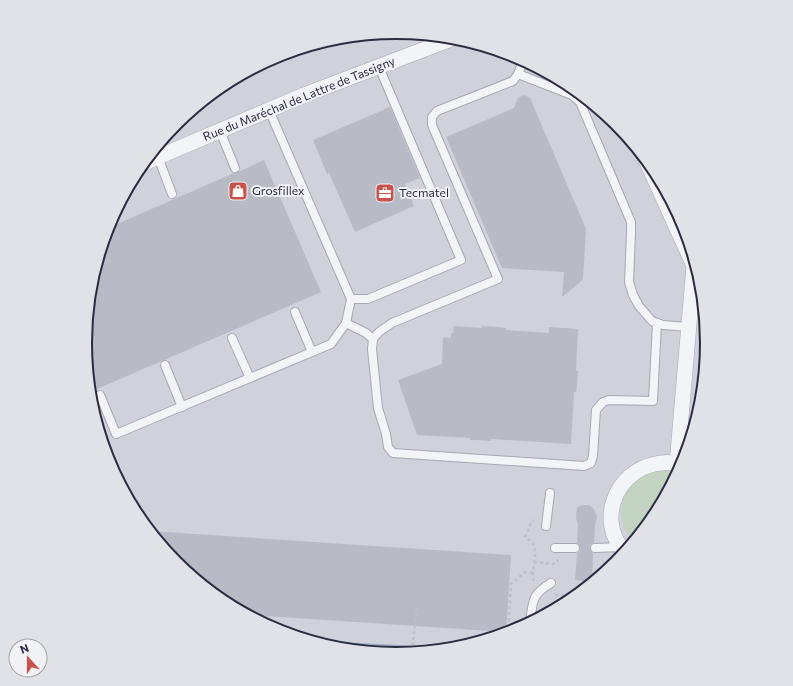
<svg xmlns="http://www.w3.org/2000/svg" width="793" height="686" viewBox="0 0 793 686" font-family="Commissioner,sans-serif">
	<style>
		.built { fill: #cfd1db }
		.green { fill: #c3d3c2 }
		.water { fill: #9da9c8 }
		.building { fill: #b8bbc6 }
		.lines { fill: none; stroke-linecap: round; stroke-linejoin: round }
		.lane-casing { stroke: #a6a8b3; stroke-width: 10 }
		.street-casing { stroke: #a6a8b3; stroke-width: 16 }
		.path { stroke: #bfc0c7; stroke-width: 2.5; stroke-dasharray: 3 3; stroke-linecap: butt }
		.lane { stroke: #f3f4f7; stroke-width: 8 }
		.street { stroke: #f3f4f7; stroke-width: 15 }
		.labels { text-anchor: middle; stroke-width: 4; stroke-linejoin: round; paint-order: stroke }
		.street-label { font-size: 12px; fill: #2a2d40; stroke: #f0f2f6 }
		.poi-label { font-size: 12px; fill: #2a2d40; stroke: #f0f2f6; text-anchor: start }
		.rim { fill: none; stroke: #2a2d40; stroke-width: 2 }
	</style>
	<rect width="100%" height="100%" fill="#e1e2e9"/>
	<circle class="built" cx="397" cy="345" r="309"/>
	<path class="green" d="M664,468L679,470L655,516L634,542C617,525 618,499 633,482C635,481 636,479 637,478C642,474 658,470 664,468Z"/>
	<polygon class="water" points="309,640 322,641 455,648 396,654 336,648"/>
	<g class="building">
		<polygon points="524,95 527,96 530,98 586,229 583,279 578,284 562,297 564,272 502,268 446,137 514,108 518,98"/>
		<polygon points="390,107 420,178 405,184 414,206 355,232 329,173 327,174 313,140"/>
		<polygon points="264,160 321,292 90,392 86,343 92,282 108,228 234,173 237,173 240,171"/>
		<polygon points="454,326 482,328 482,326 498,327 506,328 506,330 549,333 549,327 578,329 576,371 578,371 577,387 576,392 574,392 571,444 491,439 491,441 475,440 470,440 470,438 417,435 398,380 442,364 443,337 451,338 451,333 453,333"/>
		<polygon points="584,505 589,505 594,509 597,517 595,526 594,543 590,545 590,548 591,551 593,553 592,582 575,580 577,553 580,551 580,546 577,543 578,525 576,518 577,507"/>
		<polygon points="150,531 511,555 506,632 250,615 224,601 176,563"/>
	</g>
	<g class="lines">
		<defs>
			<g id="lane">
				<polyline points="524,60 518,74 513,81 437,111 432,117 432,125 498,279 392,323 379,332 373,339 372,349 378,408 386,434 388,447 393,453 584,466 591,463 593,456 596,410 603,402 609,400 653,401 657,323"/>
				<polyline points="518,74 572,95 580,102 631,222 631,233 629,282 633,295 639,306 652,321 657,323 663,325 688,327"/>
				<polyline points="220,131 235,168"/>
				<polyline points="158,157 172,194"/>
				<polyline points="351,299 368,299 461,260 379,67"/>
				<polyline points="295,312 312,352"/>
				<polyline points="346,323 366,333 373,339"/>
				<polyline points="232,338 250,378"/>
				<polyline points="165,365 182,407"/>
				<polyline points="100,395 116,434 331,344 346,323 351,299 269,110"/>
				<polyline points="546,526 550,493"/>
				<polyline points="555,548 575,548"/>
				<polyline points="595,548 621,547"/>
				<path d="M530,623C533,601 531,595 551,583"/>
			</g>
			<g id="street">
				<polyline points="645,158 694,266 677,464"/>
				<polyline points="144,163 304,95 454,38"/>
				<path d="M625,552C596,522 615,472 655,464C664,462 673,462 682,465"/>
			</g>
		</defs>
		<use href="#lane" class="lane-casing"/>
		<use href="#street" class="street-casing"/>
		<g class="path">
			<polyline points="534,562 553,564 558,560"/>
			<path d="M534,581C530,570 539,555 533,544C531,541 527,539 525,537L531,523L534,520"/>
			<path d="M555,595C561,595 567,596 571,600"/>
			<polyline points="218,597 219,593"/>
			<polyline points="508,633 511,584 525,572 533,573"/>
			<polyline points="413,652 413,642 417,606"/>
		</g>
		<use href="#lane" class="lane"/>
		<use href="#street" class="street"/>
	</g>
	<defs>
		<symbol id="shop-square" viewBox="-11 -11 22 22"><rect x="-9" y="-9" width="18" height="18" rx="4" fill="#c9524b" stroke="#f0f2f6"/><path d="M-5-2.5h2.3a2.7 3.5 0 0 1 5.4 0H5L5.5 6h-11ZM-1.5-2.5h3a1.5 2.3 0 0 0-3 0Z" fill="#fff"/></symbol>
		<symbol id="office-square" viewBox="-11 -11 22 22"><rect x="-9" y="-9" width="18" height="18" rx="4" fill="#c9524b" stroke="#f0f2f6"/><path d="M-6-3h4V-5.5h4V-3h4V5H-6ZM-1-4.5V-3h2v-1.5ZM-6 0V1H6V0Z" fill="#fff"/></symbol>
	</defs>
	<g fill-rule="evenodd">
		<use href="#shop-square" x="227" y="180" width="22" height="22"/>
		<use href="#office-square" x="374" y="182" width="22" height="22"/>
	</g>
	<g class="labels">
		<g class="street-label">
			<text transform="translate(299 99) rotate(-22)" y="4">Rue du Maréchal de Lattre de Tassigny</text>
		</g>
		<g class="poi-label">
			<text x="252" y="195">Grosfillex</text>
			<text x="399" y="197">Tecmatel</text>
		</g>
	</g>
	<path d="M0 0H793V686H0ZM92 343a304 304 0 1 1 608 0a304 304 0 1 1-608 0Z" fill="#e0e2e7" fill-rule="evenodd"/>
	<path class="rim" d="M92 343a304 304 0 1 1 608 0a304 304 0 1 1-608 0Z"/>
	<g transform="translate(28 658) rotate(339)"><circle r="19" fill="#f0f2f6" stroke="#a1a3ad"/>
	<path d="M0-3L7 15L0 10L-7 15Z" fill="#c9524b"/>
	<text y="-6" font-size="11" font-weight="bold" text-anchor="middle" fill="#2a2d40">N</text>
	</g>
</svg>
